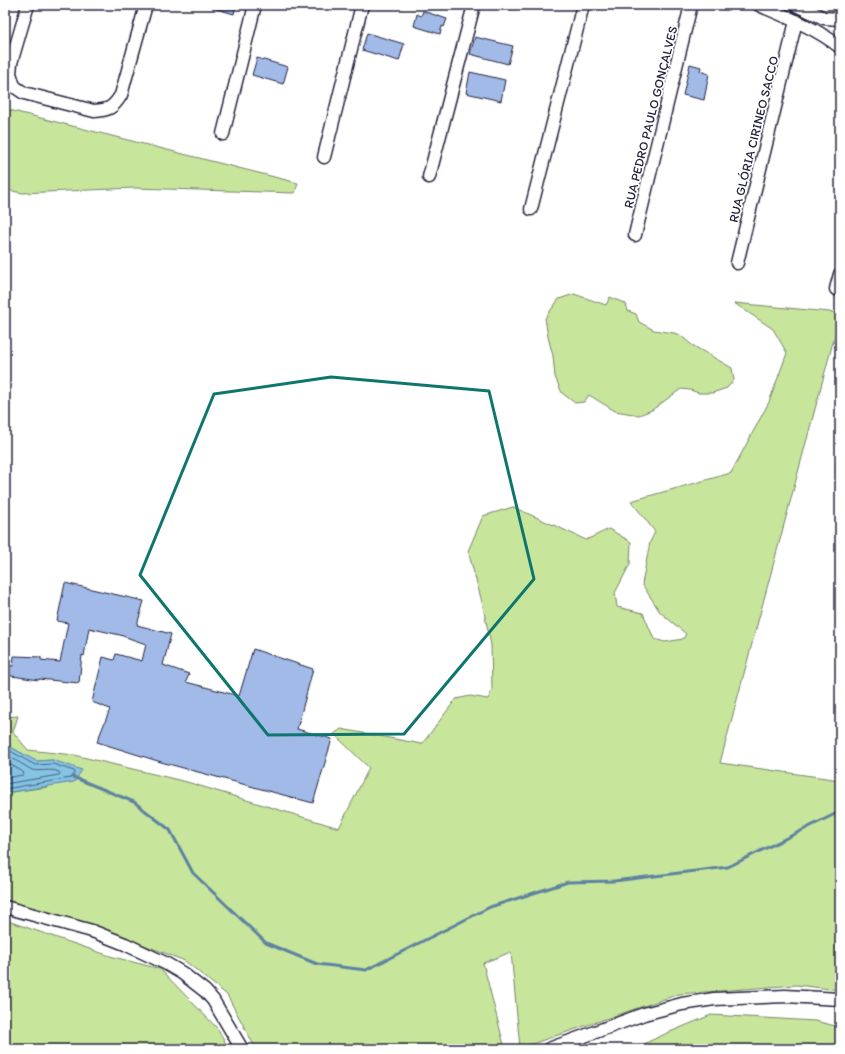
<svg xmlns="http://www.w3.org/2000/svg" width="845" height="1054" viewBox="0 0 845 1054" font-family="Itim,sans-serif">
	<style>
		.green { fill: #c8e59c; stroke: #75846c }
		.water { fill: #84c3e4; stroke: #5d83a0 }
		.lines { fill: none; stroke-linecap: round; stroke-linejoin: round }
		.shore { stroke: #49627f; stroke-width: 1 }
		.stream { stroke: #5d83a0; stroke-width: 3 }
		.building { fill: #a1bae7; stroke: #22223b }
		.minor-casing { stroke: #22223b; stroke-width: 15 }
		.minor { stroke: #fff; stroke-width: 12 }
		.marked { fill: none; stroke: #0f766e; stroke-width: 3; stroke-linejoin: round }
		.labels { text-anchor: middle; stroke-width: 3.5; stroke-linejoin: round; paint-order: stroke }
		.street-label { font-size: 13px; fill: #22223b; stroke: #fff }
	</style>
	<rect width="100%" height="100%" fill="#fff"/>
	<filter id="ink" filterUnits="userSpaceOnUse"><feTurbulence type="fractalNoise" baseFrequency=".025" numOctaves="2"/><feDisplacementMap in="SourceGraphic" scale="8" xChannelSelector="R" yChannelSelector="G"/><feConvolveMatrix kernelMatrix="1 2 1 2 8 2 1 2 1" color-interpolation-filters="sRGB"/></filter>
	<g filter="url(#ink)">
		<g class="green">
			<polygon points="5,109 298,183 295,193 134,188 23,193 6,190 5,191"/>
			<polygon points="574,294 606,305 610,297 626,304 628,311 636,314 639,322 654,330 674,333 680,335 692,345 732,368 734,380 727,388 712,393 699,393 690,390 681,389 652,410 639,415 615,411 589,395 584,402 575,403 562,393 555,377 553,356 548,337 545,318 559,299"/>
			<polygon points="734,303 840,313 840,316 720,763 840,780 840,990 796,985 679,994 520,1048 511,952 483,963 505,1049 256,1049 227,995 185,961 93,925 5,900 5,793 47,787 53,760 36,761 5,744 5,717 18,716 13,732 28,750 74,755 187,782 339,828 369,768 334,734 341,729 422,744 456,699 470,696 488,699 492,690 491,645 482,602 468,551 483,516 513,507 558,527 586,540 609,529 631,542 630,564 615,593 617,607 643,613 654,639 665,642 683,639 686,634 660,612 642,584 650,542 655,532 646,520 631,501 731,473 769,402 787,353 773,329"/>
			<polygon points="5,920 110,956 160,969 218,1029 229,1049 5,1049"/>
			<polygon points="711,1015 815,1021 840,1027 840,1049 633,1049 665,1034"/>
		</g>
		<polygon class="water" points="5,744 36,761 53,760 82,770 74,782 5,793"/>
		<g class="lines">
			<g class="shore">
				<polyline points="5,748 35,765 53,764 74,771 75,773 71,778 5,789"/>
				<path d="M5,754L32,770C42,772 49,768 59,772L60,774L59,775L5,784"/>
				<polyline points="5,761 23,772 24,773 23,775 5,778"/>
			</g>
			<polyline class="stream" points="73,777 134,802 170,830 193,873 266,943 317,964 366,970 490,907 568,882 614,881 728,867 835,814 840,814"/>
		</g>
		<g class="building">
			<polygon points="211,5 236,5 234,14 210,7"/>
			<polygon points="423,11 447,19 444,27 442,26 440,34 414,26 417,14 421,16"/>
			<polygon points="367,33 404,44 399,61 362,50"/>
			<polygon points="475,37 513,46 508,64 470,54"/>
			<polygon points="257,58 288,67 283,84 252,75"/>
			<polygon points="690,64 701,67 700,71 709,74 704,100 683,95"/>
			<polygon points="470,72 505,80 501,101 466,93"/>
			<polygon points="65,583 144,601 137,625 171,634 163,665 189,674 186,682 239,696 253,649 313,669 297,729 332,739 313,803 161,762 97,742 110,709 92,702 103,657 114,660 116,654 142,661 146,644 120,635 89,628 84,656 82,655 79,683 39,679 39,680 5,675 5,665 13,666 14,656 41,657 41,660 60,662 68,623 57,621"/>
		</g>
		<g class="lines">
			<defs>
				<g id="minor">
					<path d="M28,5L11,63L10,73L13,83L15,87L24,93L94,111C109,110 113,108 121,95L146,5"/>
					<path d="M759,5C787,17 816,28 840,47"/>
					<polyline points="796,5 824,18 840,19"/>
					<polyline points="223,134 255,5"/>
					<polyline points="324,157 362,5"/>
					<polyline points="429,177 474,5"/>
					<polyline points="531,209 583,5"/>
					<polyline points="635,235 691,5"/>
					<polyline points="737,263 796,21"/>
					<polyline points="836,289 840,274"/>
					<polyline points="5,907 92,931 125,944 165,963 182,973 205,991 213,1000 242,1049"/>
					<polyline points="549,1049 644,1014 682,1004 714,999 785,996 840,999"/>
				</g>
			</defs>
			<use href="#minor" class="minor-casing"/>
			<use href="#minor" class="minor"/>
		</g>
	</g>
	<path class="marked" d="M331,377L489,391L534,579L404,734L268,735L140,575L214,394Z"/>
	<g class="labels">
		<g class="street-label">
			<text transform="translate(650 117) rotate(-76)" y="5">RUA PEDRO PAULO GONÇALVES</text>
			<text transform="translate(753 139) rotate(-76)" y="5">RUA GLÓRIA CIRINEO SACCO</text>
		</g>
	</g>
	<rect width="845" height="1054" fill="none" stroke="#fff" stroke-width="20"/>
	<rect x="10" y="10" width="825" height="1034" fill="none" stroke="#22223b" stroke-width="1.5" filter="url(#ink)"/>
</svg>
